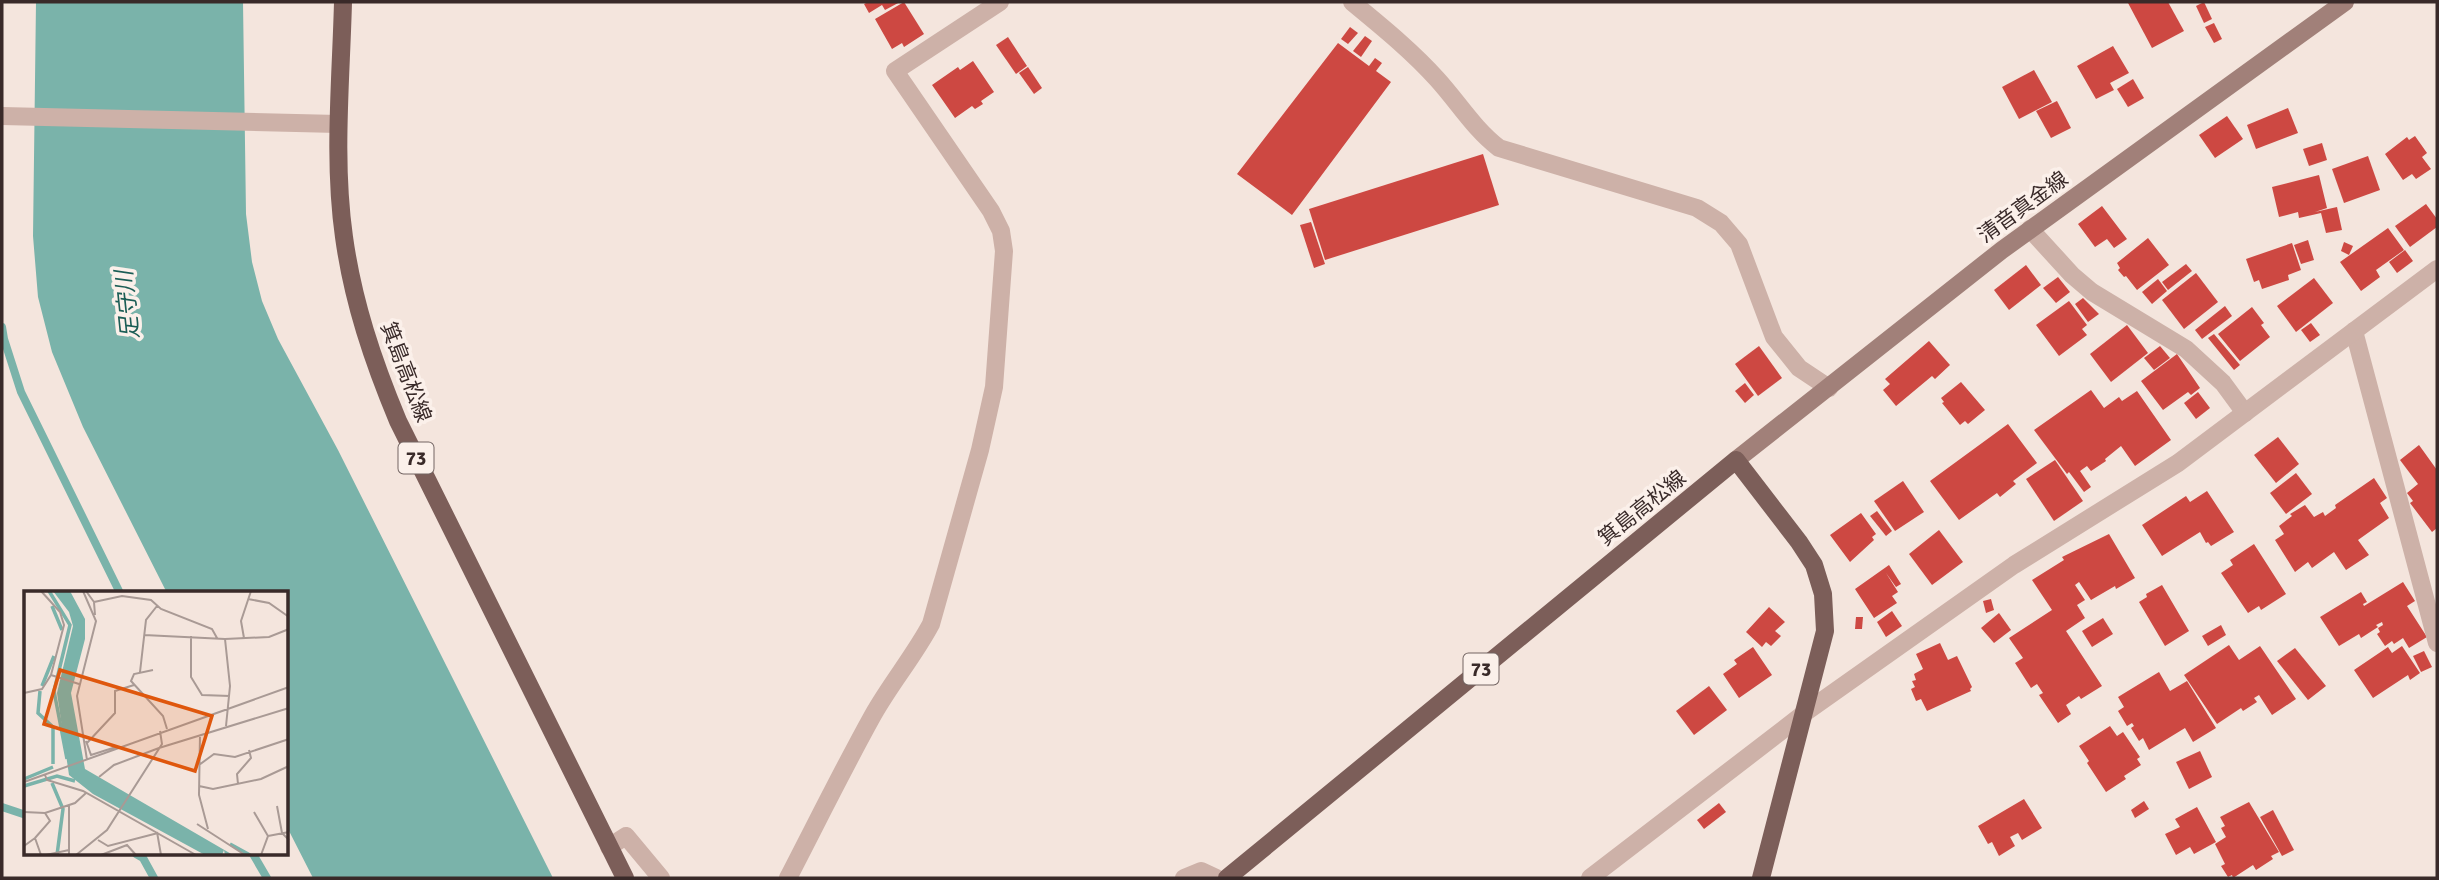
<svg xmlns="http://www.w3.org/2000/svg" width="2439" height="880" viewBox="0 0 2439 880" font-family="Signika,'Noto Sans JP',sans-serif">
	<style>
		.water { fill: #7ab3aa }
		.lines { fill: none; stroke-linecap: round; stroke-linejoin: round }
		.stream { stroke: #7ab3aa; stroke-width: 8 }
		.building { fill: #cd4842 }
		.street { stroke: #cdb1a8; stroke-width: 18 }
		.secondary { stroke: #a18079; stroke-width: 18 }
		.primary { stroke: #7c5e59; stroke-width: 18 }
		.labels { text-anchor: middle; stroke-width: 7; stroke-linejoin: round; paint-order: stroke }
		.shield { fill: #fbf0ea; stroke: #736563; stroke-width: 2 }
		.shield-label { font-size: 19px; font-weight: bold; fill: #392a29 }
		.street-label { font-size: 21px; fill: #392a29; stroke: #fbf0ea }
		.water-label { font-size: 23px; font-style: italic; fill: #1b5d55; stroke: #fbf0ea }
		.inset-river { fill: none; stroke: #7ab3aa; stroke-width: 3.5 }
		.inset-road { fill: none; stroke: #a99a95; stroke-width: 2 }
		.view { fill: #df570d; fill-opacity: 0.15; stroke: #df570d; stroke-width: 3.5 }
		.inset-edge { fill: none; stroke: #392a29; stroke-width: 3.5 }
	</style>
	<rect width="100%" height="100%" fill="#f4e5dd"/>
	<polygon class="water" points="36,2 243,2 246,214 252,262 262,301 278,339 338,450 553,878 313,878 287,827 287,593 167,593 83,427 52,352 38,297 33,236"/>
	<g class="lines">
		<g class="stream">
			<polyline points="2,327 4,339 21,392 120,593"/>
			<polyline points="2,807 26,815"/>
			<polyline points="136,854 143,858 154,878"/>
			<polyline points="253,854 267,878"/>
		</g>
	</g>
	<g class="building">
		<polygon points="868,2 900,2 885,10 882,5 869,13 864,4"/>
		<polygon points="904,2 924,34 904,47 902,43 892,49 875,19"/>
		<polygon points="2129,2 2168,2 2184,31 2152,48 2128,3"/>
		<polygon points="2204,2 2212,19 2204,23 2196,6"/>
		<polygon points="2214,23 2222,39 2214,43 2205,27"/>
		<polygon points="1350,27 1358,33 1348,44 1341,39"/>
		<polygon points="1365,36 1372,41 1361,57 1353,51"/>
		<polygon points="1008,37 1027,66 1016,74 996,45"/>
		<polygon points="1338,43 1369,66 1375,58 1382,63 1376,71 1391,82 1292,215 1237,174"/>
		<polygon points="2113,46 2129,73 2110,83 2114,90 2096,99 2077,66"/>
		<polygon points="973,61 994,92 981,101 983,104 975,109 972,106 955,118 932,85 958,67 960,70"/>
		<polygon points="1028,67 1042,88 1034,94 1019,73"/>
		<polygon points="2034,70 2052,102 2019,119 2002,87"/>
		<polygon points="2133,79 2144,98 2128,107 2117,89"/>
		<polygon points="2057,101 2071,128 2051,138 2036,111"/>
		<polygon points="2288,108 2298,133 2256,149 2247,125"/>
		<polygon points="2227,116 2243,139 2215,158 2199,135"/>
		<polygon points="2415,136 2427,153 2422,157 2431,169 2416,179 2412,174 2403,180 2385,154 2407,137 2409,140"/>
		<polygon points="2322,143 2327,160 2309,166 2303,149"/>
		<polygon points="1483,154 1499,205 1325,260 1309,209"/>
		<polygon points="2368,156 2380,190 2344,203 2332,169"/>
		<polygon points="2319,175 2327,208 2315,212 2337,207 2342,230 2326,233 2321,213 2299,218 2298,212 2279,217 2272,187"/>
		<polygon points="2426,204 2437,219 2437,227 2410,247 2395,226"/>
		<polygon points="2102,206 2127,239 2114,248 2107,239 2095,247 2078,224"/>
		<polygon points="1311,222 1325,264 1314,268 1300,225"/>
		<polygon points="2388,228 2404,250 2376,270 2380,277 2361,291 2340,262"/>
		<polygon points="2148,238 2169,265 2137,290 2126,276 2124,277 2118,270 2120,268 2117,263"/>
		<polygon points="2308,240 2314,260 2301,264 2294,245"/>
		<polygon points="2344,242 2353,246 2349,255 2341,251"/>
		<polygon points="2292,243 2301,270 2288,275 2289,280 2262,289 2259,280 2254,282 2246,259"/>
		<polygon points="2405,250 2413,261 2397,273 2389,262"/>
		<polygon points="2186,264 2192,271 2168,290 2162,282"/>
		<polygon points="2026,265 2041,285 2009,310 1994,290"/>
		<polygon points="2196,273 2218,302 2184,329 2162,300"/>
		<polygon points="2058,277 2070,292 2056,303 2043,288"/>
		<polygon points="2314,278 2333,303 2296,332 2277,306"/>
		<polygon points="2158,279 2167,291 2152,304 2142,292"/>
		<polygon points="2083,298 2099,314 2088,322 2075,304"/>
		<polygon points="2069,301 2087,325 2082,329 2087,335 2059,356 2036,325"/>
		<polygon points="2225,306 2232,316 2202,339 2195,330"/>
		<polygon points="2252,307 2264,323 2261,325 2270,337 2240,361 2218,334"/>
		<polygon points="2311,323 2320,335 2310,342 2301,330"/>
		<polygon points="2127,325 2148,353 2111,382 2090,354"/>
		<polygon points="2214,334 2240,365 2234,370 2208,338"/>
		<polygon points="1929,341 1950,365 1935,379 1932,376 1896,406 1883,390 1890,384 1885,379"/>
		<polygon points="1759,346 1782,378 1758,396 1735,364"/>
		<polygon points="2160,346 2170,358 2154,370 2144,358"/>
		<polygon points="2177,354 2200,388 2191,395 2188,392 2163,410 2141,381"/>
		<polygon points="1961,382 1985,410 1968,424 1965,421 1960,425 1942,403 1944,402 1941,398"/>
		<polygon points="1745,383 1754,395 1745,403 1735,391"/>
		<polygon points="2091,390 2104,408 2119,397 2122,401 2137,391 2171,440 2135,466 2121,446 2105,459 2106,461 2091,471 2087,466 2080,471 2091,487 2084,492 2069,472 2067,474 2034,430"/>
		<polygon points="2198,392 2210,408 2196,419 2184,403"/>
		<polygon points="2008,424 2037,463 2013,481 2016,484 2000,497 1997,493 1959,520 1930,481"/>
		<polygon points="2278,437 2299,464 2276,483 2254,455"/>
		<polygon points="2419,445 2437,470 2437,528 2432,532 2410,503 2413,501 2407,493 2418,484 2400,460"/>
		<polygon points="2055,460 2083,501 2054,521 2026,479"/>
		<polygon points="2296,473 2312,494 2286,514 2270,493"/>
		<polygon points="2374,478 2387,498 2380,503 2389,518 2358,540 2369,555 2346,570 2334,552 2312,568 2308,562 2295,572 2275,540 2284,534 2279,526 2292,516 2290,514 2305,505 2314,517 2323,512 2325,516 2336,508 2335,505"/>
		<polygon points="1903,481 1924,512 1895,531 1874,501"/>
		<polygon points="2207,491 2234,532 2211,546 2208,542 2206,543 2200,532 2162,556 2142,525 2186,496 2190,502"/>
		<polygon points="1877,511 1892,531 1886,536 1870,516"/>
		<polygon points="1861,513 1876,534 1872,537 1874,540 1850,562 1830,535"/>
		<polygon points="1939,530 1963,562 1932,585 1909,554"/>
		<polygon points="2109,534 2135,578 2116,589 2115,586 2091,600 2079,582 2075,585 2085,600 2077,605 2085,618 2066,631 2102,686 2081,699 2079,696 2066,705 2071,714 2058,723 2039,695 2043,693 2037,684 2031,688 2015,663 2023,658 2009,638 2052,610 2032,580 2064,560 2062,557"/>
		<polygon points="2254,544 2286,594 2261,610 2259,606 2248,613 2221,573 2233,565 2230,560"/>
		<polygon points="1889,565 1901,584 1896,587 1886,573 1898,592 1892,596 1897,603 1874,618 1855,589"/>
		<polygon points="2403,582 2415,601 2407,606 2427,637 2409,648 2403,638 2394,644 2392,641 2385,646 2377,634 2380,632 2378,628 2383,625 2382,622 2376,625 2378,627 2361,638 2359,634 2339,646 2320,617 2361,592 2367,602 2363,604 2364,606"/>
		<polygon points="2162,585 2189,631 2165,646 2139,602 2147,597 2146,594"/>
		<polygon points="1991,599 1994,610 1986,613 1983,601"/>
		<polygon points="1769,607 1785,622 1775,631 1781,636 1771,646 1766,642 1762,647 1746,632"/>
		<polygon points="1892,611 1902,626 1886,637 1877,622"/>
		<polygon points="1999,613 2011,630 1994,643 1981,628"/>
		<polygon points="1856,617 1863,617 1862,629 1855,629"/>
		<polygon points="2103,618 2113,634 2092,647 2082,631"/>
		<polygon points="2221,625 2226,635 2208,646 2202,636"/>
		<polygon points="1940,643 1948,660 1957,656 1972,687 1970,689 1971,691 1927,711 1921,699 1916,701 1911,689 1915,687 1912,681 1916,680 1914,674 1923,669 1916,654"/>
		<polygon points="2229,645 2239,660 2260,646 2296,699 2272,715 2259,695 2254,698 2257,702 2243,711 2241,708 2217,724 2184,675"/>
		<polygon points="2402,646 2420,673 2410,680 2408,675 2373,698 2354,670 2388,647 2392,653"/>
		<polygon points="1753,647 1772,675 1739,698 1723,674 1737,664 1734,660"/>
		<polygon points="2295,648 2326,686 2308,700 2277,661"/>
		<polygon points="2424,651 2432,667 2421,672 2413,656"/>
		<polygon points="2159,672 2170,691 2187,681 2216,728 2193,742 2185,728 2149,750 2143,738 2139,741 2131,728 2134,726 2132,723 2127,726 2118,711 2124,707 2118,697"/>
		<polygon points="1709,686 1727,710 1694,735 1676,711"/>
		<polygon points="2110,726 2117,736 2123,732 2140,757 2137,759 2141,765 2124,776 2126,779 2106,792 2087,763 2089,761 2079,746"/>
		<polygon points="2200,751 2212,777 2189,789 2176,762"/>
		<polygon points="2024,799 2042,828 2022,840 2018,833 2010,837 2015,846 1999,856 1992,842 1988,844 1978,826"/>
		<polygon points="2144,801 2149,809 2135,818 2131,810"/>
		<polygon points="2249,802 2279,852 2271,856 2273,859 2256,870 2253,865 2233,878 2232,875 2228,877 2221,866 2225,864 2215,844 2226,837 2221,828 2225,826 2220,817"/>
		<polygon points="1719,803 1726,812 1704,829 1697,820"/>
		<polygon points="2197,807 2216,842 2194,854 2190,847 2176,855 2165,834 2180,827 2175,819"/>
		<polygon points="2273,810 2294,850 2282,856 2260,817"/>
	</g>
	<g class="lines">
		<g class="street">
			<path d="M1352,2C1381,26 1412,51 1437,79C1458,102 1474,129 1499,148L1697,208L1721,223L1739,244L1774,337L1799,368L1829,388"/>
			<polyline points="2,116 338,124"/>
			<polyline points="2030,229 2072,275 2092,292 2186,349 2223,383 2245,413"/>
			<polyline points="2354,331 2437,643"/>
			<polyline points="609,847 626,836 661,878"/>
			<path d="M788,878C816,824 843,769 873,715C891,683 914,656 931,624L980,450L994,387L1004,251L1001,231L991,211L895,71L1000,2"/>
			<polyline points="1184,878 1201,871 1216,878"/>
			<polyline points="1590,878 1806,712 2014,565 2178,463 2437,269"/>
		</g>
		<polyline class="secondary" points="1736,460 2002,250 2345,2"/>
		<g class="primary">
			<path d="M343,2C341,80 333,159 344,237C353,302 373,361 398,421L625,878"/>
			<polyline points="1227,878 1736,460 1799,542 1814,565 1823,594 1825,631 1761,878"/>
		</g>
	</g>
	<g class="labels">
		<g class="shield">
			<rect x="398.5" y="442.5" width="35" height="31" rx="5"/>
			<rect x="1463.5" y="653.5" width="35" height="31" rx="5"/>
		</g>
		<g class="shield-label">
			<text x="416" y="465">73</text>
			<text x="1481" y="676">73</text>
		</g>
		<g class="street-label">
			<text transform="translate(2023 207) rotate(-36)" y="7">清音真金線</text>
			<text transform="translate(406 372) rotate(69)" y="7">箕島高松線</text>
			<text transform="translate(1642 508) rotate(-39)" y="7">箕島高松線</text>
		</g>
		<g class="water-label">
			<text transform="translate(127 305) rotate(-96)" y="8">足守川</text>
		</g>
	</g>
	<g transform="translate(24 591)">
		<rect width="264" height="264" fill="#f4e5dd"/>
		<path d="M29,0H46L61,28V48L47,102L61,178L209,264H201L200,259L198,264H181L69,203L45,184L33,102L49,35L45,21Z" fill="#7ab3aa"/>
		<path class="inset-river" d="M25,0L46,34L30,100L43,168M28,15L38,39M18,95L30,65M16,100L14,122L29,136V173M0,188L29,176M28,192L39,218L33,264M0,195L33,185L51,190M206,253L226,264"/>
		<path class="inset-road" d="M17,0L36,21L40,34L27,84M59,0L72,30L53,105L63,169M62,0L70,11L71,24M224,8L245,12L265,26M70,11L98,5L127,9L137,18L188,38L193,47M120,44L201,48L245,46L265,38M167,45V86L178,104L206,105M220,47L217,30L227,0M201,48L206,95L202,135M129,79L110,83L107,90L139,125L143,138M116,81L122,29L133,15M0,102L18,98L27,84L55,93M176,144L175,204L184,238M62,150L67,164L92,156M63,152L91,122V100L110,94M175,174L190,163L211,166L265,148M21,184L23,189L59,200L172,264M75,186L90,174L135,157L265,117M0,191L265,96M214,193L213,183L227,167L225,159M175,195L189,198L237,188L265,175M45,214V264M253,215L258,242L265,249M0,221L21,222L51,212L62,202M230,221L244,245L237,264M173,233L221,264M133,241L137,264M244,245L265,241M11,247L26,230L21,222M74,249L84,255L134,242M0,255L11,247L17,264M22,264L45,259M52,264L83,239L138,153L136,140M77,264L103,254L112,264"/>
		<path class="view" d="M36,79L188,125L171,180L20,133Z"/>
		<rect width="264" height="264" class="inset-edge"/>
	</g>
	<rect width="2439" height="880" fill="none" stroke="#392a29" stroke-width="7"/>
</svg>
